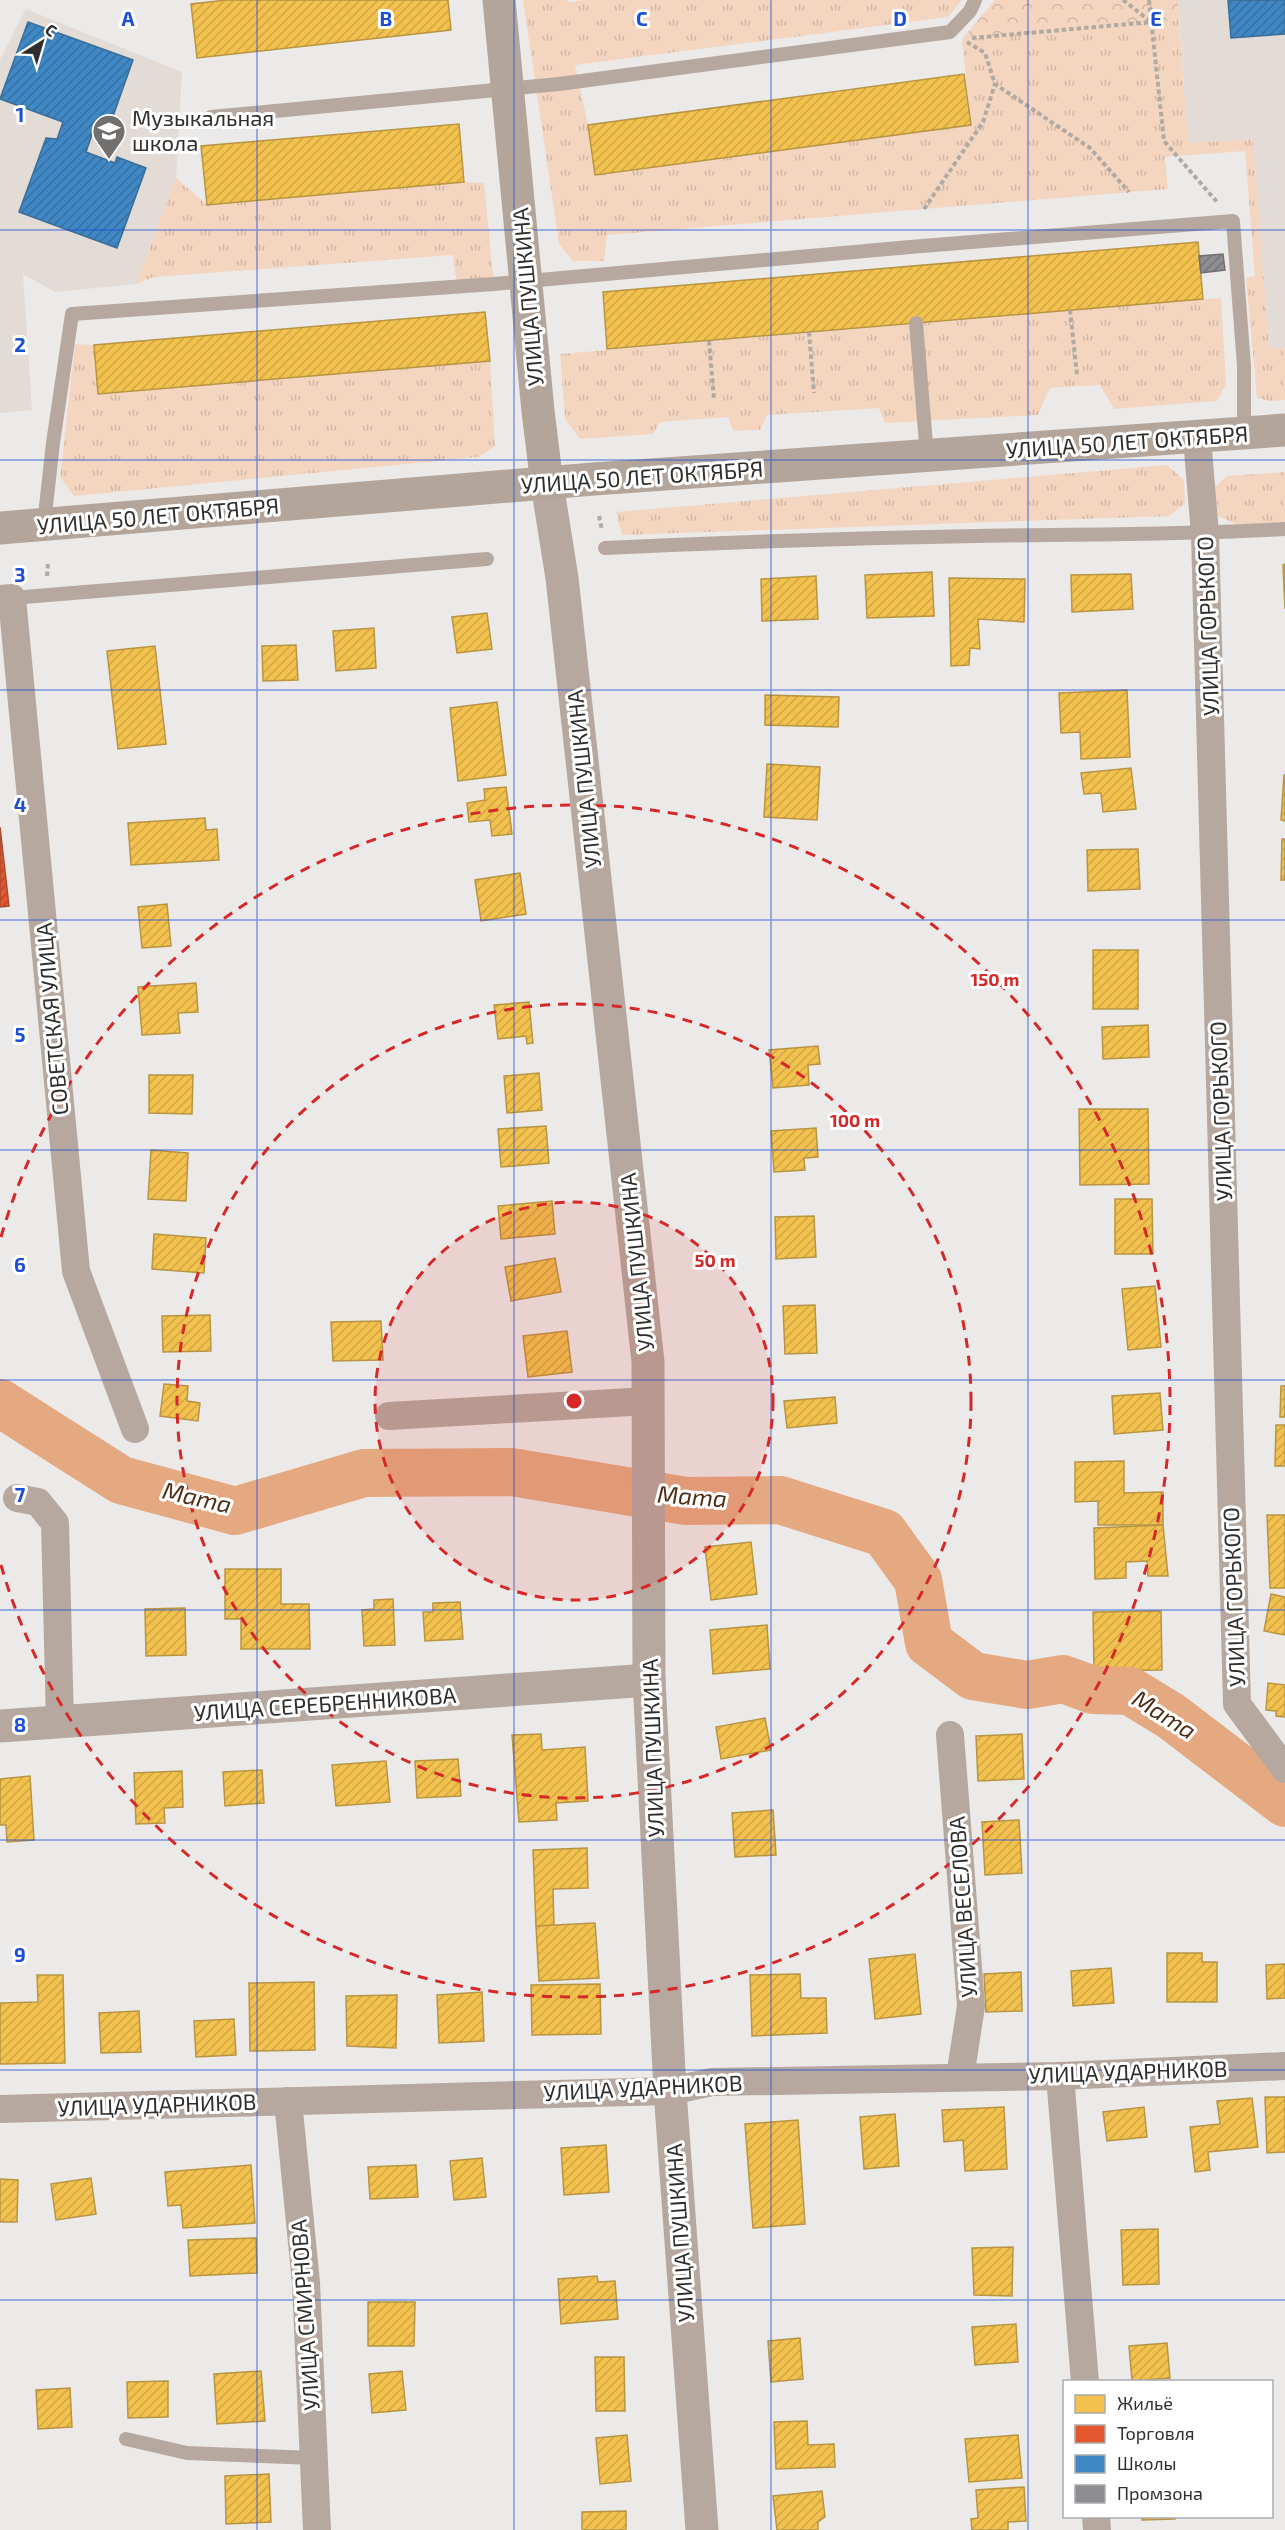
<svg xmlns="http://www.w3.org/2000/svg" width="1285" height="2530" viewBox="0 0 1285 2530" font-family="'Exo 2',sans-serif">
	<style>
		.built { fill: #e2dbd6 }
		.grass { fill: url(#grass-tufts) }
		.forest { fill: url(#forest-crowns) }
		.homes { fill: url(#homes-hatch); stroke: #b89544; stroke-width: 1.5 }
		.shops { fill: url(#shops-hatch); stroke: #ae4b2e; stroke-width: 1.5 }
		.schools { fill: url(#schools-hatch); stroke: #3a6d97; stroke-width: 1.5 }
		.industry { fill: url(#industry-hatch); stroke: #717074; stroke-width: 1.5 }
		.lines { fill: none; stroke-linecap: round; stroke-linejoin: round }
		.river { stroke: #e4a980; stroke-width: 48 }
		.path { stroke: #b1a9a2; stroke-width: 4; stroke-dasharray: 4.5 3; stroke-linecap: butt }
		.service { stroke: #b6a89e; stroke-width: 14 }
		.minor { stroke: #b6a89e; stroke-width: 28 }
		.tertiary { stroke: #b6a89e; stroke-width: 33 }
		.secondary { stroke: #b4a59a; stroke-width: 33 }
		.grid { fill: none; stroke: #1d4ed8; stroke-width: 1.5; stroke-opacity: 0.55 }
		.ring { fill: none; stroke: #d62828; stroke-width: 3; stroke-dasharray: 10 8 }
		.labels { text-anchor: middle; stroke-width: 6; stroke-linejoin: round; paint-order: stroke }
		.poi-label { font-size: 22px; fill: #2f2e2d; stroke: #fff; text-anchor: start }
		.street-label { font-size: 22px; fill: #2f2e2d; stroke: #fff }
		.water-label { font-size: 24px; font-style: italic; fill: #4e2c15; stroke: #fff }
		.grid-label { font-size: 20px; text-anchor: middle; font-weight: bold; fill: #1d4ed8; stroke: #fff; stroke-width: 6; stroke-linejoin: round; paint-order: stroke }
		.centre { fill: #d62828; stroke: #fff; stroke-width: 3 }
		.ring-label { font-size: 18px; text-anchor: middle; font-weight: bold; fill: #d62828; stroke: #fff; stroke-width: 6; stroke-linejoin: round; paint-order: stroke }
	</style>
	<defs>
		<pattern id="grass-tufts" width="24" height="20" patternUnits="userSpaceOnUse" patternTransform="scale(1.5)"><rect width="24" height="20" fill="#f4d5c0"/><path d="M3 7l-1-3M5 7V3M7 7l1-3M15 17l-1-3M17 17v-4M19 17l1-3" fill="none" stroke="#d2b7a5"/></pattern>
		<pattern id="forest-crowns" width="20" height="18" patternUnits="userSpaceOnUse" patternTransform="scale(1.5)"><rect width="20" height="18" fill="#f4d5c0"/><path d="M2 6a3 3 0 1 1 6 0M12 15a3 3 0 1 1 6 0" fill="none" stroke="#d2b7a5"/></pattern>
		<pattern id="homes-hatch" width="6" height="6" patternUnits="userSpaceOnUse" patternTransform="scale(1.5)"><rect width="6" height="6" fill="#f2c14e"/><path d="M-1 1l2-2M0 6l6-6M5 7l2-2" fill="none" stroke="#d0a644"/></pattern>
		<pattern id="shops-hatch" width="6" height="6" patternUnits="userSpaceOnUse" patternTransform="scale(1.5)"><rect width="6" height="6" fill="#e4572e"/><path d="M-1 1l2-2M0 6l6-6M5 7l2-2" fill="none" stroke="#b94828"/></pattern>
		<pattern id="schools-hatch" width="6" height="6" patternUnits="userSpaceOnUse" patternTransform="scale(1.5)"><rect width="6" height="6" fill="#3f88c5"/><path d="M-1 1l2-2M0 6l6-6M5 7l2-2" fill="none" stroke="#3570a0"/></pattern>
		<pattern id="industry-hatch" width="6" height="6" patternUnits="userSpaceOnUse" patternTransform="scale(1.5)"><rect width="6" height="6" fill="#8d8d92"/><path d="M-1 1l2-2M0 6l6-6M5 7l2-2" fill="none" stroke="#747478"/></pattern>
	</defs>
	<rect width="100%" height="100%" fill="#eceae8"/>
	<g class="built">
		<polygon points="1178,0 1285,0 1285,348 1269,349 1253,139 1188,143"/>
		<polygon points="26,9 182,72 176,178 136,284 55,292 23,274 32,410 0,413 0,59"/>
	</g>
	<g class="grass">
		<polygon points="523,0 567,0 568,2 584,0 962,0 948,17 575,65 588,125 595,175 971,125 962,39 1179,20 1188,143 1253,139 1269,348 1285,348 1285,400 1270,401 1257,398 1246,278 1255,276 1245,151 1165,157 1168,189 607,235 604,261 573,261 559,244"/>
		<polygon points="176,178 207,205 464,182 484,183 494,284 457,287 453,255 154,277 136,284"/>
		<polygon points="1221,298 1226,384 1217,401 1114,409 1100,385 1050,388 1038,415 885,423 879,408 767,415 760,430 734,431 728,417 660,422 653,434 580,439 565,419 560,354"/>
		<polygon points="75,344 94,345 99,394 490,361 495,446 479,457 74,496 60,477"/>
		<polygon points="1167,465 1184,480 1185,504 1169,516 622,535 616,512"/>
		<polygon points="1285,472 1285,526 1244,528 1218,516 1215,487 1227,476"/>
	</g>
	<polygon class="forest" points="995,0 1178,0 1179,20 962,39"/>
	<g class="homes">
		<polygon points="226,0 448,0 451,30 197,58 191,4"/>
		<polygon points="964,74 971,125 595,175 588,125"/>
		<polygon points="459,124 464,182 207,205 201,146"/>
		<polygon points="1198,242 1203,299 607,349 603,292"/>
		<polygon points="485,312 490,361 98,394 94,345"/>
		<polygon points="1285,564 1285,609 1283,565"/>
		<polygon points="932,572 934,616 867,618 865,575"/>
		<polygon points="1131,574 1133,609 1072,612 1071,575"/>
		<polygon points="816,576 818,619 762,621 761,579"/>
		<polygon points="949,578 1025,579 1024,622 978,619 980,649 970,648 969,665 951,666"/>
		<polygon points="487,613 492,649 457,653 452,617"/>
		<polygon points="374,628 376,668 336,671 333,631"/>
		<polygon points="296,645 298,680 263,681 262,646"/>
		<polygon points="155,646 166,744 118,749 107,651"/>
		<polygon points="1127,690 1130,757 1081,759 1080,732 1061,733 1059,693"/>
		<polygon points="765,695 839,697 838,727 765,725"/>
		<polygon points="497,702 506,775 458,781 450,708"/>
		<polygon points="767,764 820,767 817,820 764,817"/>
		<polygon points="1131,768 1136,809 1103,812 1101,793 1084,794 1081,773"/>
		<polygon points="1284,775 1285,775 1285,821 1281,820"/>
		<polygon points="506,787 512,834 492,836 490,820 469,822 467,803 485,800 484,789"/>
		<polygon points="205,818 206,830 217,829 219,860 131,865 128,823"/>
		<polygon points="1282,839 1285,839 1285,880 1281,880"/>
		<polygon points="1138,849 1140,889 1088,891 1087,850"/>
		<polygon points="520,873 526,914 481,921 475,880"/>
		<polygon points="167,904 171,946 142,948 138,907"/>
		<rect x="1093" y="950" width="45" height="59"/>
		<polygon points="196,983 198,1012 178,1013 180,1033 142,1035 138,987"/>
		<polygon points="529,1002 533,1043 527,1044 526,1036 498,1039 494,1005"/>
		<polygon points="1148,1025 1149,1057 1103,1059 1102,1027"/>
		<polygon points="818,1046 820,1064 808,1065 809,1085 773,1088 769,1050"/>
		<polygon points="539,1073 542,1110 507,1113 504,1076"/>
		<polygon points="149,1075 193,1075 192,1114 149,1113"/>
		<polygon points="1079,1109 1148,1109 1149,1184 1080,1185"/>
		<polygon points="546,1126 549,1163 501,1167 498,1129"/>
		<polygon points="816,1128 818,1157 804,1158 805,1170 774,1172 771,1131"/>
		<polygon points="151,1150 188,1153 186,1201 148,1199"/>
		<polygon points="1115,1199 1152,1199 1153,1254 1115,1254"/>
		<polygon points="552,1201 555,1234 501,1239 498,1206"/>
		<polygon points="814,1216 816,1257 776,1259 775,1217"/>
		<polygon points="154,1234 206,1238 204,1273 152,1269"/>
		<polygon points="555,1258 561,1292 511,1301 505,1267"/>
		<polygon points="1155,1286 1161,1347 1128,1350 1122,1289"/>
		<polygon points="815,1305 817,1353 785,1354 783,1306"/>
		<polygon points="210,1315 211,1351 163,1352 162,1316"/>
		<polygon points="381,1321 383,1360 333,1361 331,1322"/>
		<polygon points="567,1331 572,1372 528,1377 523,1336"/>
		<polygon points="164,1384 188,1386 187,1401 200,1403 198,1421 160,1416"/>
		<polygon points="1281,1386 1285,1386 1285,1417 1280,1417"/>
		<polygon points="1160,1393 1163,1430 1114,1434 1112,1396"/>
		<polygon points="835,1397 837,1423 787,1428 784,1401"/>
		<polygon points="1276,1425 1285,1425 1285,1466 1275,1466"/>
		<polygon points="1124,1461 1124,1493 1163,1492 1163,1525 1098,1525 1098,1501 1075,1502 1075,1462"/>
		<polygon points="1267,1515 1285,1515 1285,1588 1270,1588"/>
		<polygon points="1163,1525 1168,1576 1148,1576 1147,1561 1126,1562 1126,1578 1095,1579 1094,1528"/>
		<polygon points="751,1542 757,1594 711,1600 705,1547"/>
		<polygon points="225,1569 281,1569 281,1604 309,1604 310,1649 241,1649 241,1619 225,1619"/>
		<polygon points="1271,1594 1285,1597 1285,1635 1264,1631"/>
		<polygon points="393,1599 395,1645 364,1646 362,1610 374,1609 374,1600"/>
		<polygon points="460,1602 463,1639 425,1641 423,1612 433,1612 433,1603"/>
		<polygon points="185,1608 186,1655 146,1656 145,1609"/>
		<polygon points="1161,1611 1162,1670 1094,1671 1093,1612"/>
		<polygon points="767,1625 770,1669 713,1674 710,1630"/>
		<polygon points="1268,1683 1285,1685 1285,1717 1276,1716 1276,1711 1266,1710"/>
		<polygon points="765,1718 771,1750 721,1759 716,1727"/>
		<polygon points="541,1734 542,1750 585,1747 588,1801 556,1803 557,1820 519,1822 512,1735"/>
		<polygon points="1022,1734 1024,1779 978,1781 976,1736"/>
		<polygon points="458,1759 461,1796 417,1798 415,1761"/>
		<polygon points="386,1761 390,1802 336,1806 332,1765"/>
		<polygon points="262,1770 264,1803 225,1806 223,1772"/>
		<polygon points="182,1771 183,1807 164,1808 165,1823 136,1824 134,1773"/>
		<polygon points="30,1776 34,1840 7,1842 6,1825 0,1825 0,1779"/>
		<polygon points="773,1810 776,1855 735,1857 732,1813"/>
		<polygon points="1019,1820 1022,1873 985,1875 982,1822"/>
		<polygon points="587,1848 588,1888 553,1889 554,1926 536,1926 533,1850"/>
		<polygon points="595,1923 599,1978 539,1981 536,1926"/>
		<polygon points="1167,1953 1202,1953 1202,1962 1217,1962 1217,2002 1167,2002"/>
		<polygon points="915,1954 921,2014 875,2019 869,1959"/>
		<polygon points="1285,1964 1285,1998 1267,1999 1266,1965"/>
		<polygon points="1111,1968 1114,2003 1073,2006 1071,1971"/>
		<polygon points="1021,1972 1022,2011 986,2012 984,1974"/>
		<polygon points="800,1974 801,1998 826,1998 827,2033 752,2036 750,1975"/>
		<polygon points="37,1975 63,1975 65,2063 0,2064 0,2003 38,2002"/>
		<polygon points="314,1982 315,2050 250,2051 249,1983"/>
		<polygon points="600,1984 601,2034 532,2035 531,1985"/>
		<polygon points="482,1992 484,2041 439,2043 437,1995"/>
		<polygon points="397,1995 396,2048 347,2046 346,1996"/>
		<polygon points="139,2011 141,2052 101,2053 99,2013"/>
		<polygon points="234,2019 236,2055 196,2057 194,2021"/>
		<polygon points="1265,2097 1285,2097 1285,2152 1267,2153"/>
		<polygon points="1252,2098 1258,2147 1208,2152 1210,2170 1195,2172 1190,2127 1220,2124 1217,2101"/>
		<polygon points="1004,2107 1007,2169 965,2171 963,2140 944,2142 942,2110"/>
		<polygon points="1144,2107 1147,2137 1107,2141 1103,2112"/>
		<polygon points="895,2114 899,2166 864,2169 860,2117"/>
		<polygon points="798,2120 805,2224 753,2228 745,2124"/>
		<polygon points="606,2145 609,2192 564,2195 561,2148"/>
		<polygon points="482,2158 486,2197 454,2200 450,2161"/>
		<polygon points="251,2165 255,2223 183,2228 181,2205 168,2206 165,2172"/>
		<polygon points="416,2165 418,2197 370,2199 368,2167"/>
		<polygon points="91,2178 96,2214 56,2220 51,2184"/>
		<polygon points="0,2179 18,2180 17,2222 0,2222"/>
		<polygon points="1158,2229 1159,2284 1123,2285 1121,2230"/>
		<polygon points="256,2238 257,2273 190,2276 188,2240"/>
		<polygon points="1013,2247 1012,2296 974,2295 972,2248"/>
		<polygon points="597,2276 598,2282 615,2281 618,2319 561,2324 558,2279"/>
		<polygon points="368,2302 415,2302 414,2346 368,2346"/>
		<polygon points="1016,2324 1018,2362 975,2365 972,2327"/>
		<polygon points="800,2338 803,2379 771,2382 768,2341"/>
		<polygon points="1167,2343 1170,2378 1132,2381 1129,2346"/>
		<polygon points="595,2357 624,2357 625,2411 596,2411"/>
		<polygon points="261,2371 265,2421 217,2424 214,2374"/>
		<polygon points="402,2371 406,2410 372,2413 369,2374"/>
		<polygon points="168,2381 168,2417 128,2418 127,2382"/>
		<polygon points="70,2388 72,2427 38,2429 36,2390"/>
		<polygon points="807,2421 808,2445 834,2444 835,2467 776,2469 774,2422"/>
		<polygon points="627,2435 631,2481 600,2484 596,2438"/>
		<polygon points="1018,2435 1022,2478 969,2482 965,2439"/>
		<polygon points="269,2474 271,2522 226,2524 225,2476"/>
		<polygon points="1024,2487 1026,2521 1008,2522 1008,2530 972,2530 971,2519 978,2518 976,2490"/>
		<polygon points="822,2491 825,2517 818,2522 818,2530 777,2530 773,2496"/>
		<polygon points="626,2511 626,2530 582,2530 582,2512"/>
		<polygon points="1142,2516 1175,2516 1175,2519 1142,2520"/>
	</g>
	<polygon class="shops" points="0,827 9,906 0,907"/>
	<g class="schools">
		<polygon points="1228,0 1285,0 1285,34 1231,38"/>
		<polygon points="28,22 133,60 107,133 94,129 86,152 115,163 117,157 146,168 117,248 19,212 46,138 57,139 63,122 0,99"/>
	</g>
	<polygon class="industry" points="1223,254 1225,270 1201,273 1199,256"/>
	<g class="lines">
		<polyline class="river" points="0,1403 121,1480 235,1511 364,1473 511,1472 686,1501 780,1500 884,1533 918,1580 929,1643 973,1676 1027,1685 1063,1679 1093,1690 1130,1691 1171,1716 1285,1803"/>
		<g class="path">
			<polyline points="1123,0 1150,21"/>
			<polyline points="1149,0 1164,141 1217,202"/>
			<polyline points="972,38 1151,22"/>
			<polyline points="967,42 985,53 995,84 1090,148 1129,192"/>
			<polyline points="924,209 983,122 995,84"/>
			<polyline points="1070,310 1077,375"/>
			<polyline points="809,332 814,393"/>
			<polyline points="709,341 714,399"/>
			<polyline points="599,516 602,530"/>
			<polyline points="47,576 48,563"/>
		</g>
		<g class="service">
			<polyline points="211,117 559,84 950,32 970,11 975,0"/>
			<polyline points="916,323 927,456"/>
			<polyline points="44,524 53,443 72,314 494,284 910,247 1233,221 1244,366 1244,433"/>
			<path d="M605,548C729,542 852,538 977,536C1079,534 1182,535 1285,529"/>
			<polyline points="12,598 487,559"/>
			<polyline points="126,2439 187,2453 314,2458"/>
		</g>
		<g class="minor">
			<polyline points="1197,438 1205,534 1237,1704 1285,1769"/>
			<polyline points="0,599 12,598 76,1271 135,1429"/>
			<polyline points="389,1416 648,1401"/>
			<polyline points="17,1498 38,1502 55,1523 60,1723"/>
			<polyline points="950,1735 971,2006 960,2077"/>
			<polyline points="1060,2076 1085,2382"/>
			<polyline points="288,2101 306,2283 317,2530"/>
			<polyline points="0,2109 670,2091 712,2082 1060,2076 1285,2066"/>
			<polyline points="1096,2516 1097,2530"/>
		</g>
		<g class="tertiary">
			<polyline points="547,484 562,578 648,1362 649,1680 670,2091 702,2530"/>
			<polyline points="0,1726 649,1680"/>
		</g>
		<g class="secondary">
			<polyline points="499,0 538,411 547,484"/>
			<polyline points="0,528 594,479 1285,430"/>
		</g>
	</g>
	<path class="grid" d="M257,0V2530M514,0V2530M771,0V2530M1028,0V2530M0,230H1285M0,460H1285M0,690H1285M0,920H1285M0,1150H1285M0,1380H1285M0,1610H1285M0,1840H1285M0,2070H1285M0,2300H1285"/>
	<circle cx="574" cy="1401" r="199" fill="#d62828" fill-opacity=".12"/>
	<g class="ring">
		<circle cx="574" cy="1401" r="199"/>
		<circle cx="574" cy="1401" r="397"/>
		<path d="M1 1237A596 596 0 1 1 1 1565"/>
	</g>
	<defs>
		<symbol id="school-pin" viewBox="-11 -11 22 30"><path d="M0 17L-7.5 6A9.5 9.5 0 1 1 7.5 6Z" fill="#71706e" stroke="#fff"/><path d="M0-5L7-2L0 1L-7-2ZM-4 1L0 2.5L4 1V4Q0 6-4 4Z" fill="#fff"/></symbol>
	</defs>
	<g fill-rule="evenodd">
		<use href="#school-pin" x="90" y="112" width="38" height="52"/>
	</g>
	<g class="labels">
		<g class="poi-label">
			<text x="132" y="126">Музыкальная<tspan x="132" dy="25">школа</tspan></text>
		</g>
		<g class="street-label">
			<text transform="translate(528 297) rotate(-95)" y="8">УЛИЦА ПУШКИНА</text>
			<text transform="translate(1127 442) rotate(-4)" y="8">УЛИЦА 50 ЛЕТ ОКТЯБРЯ</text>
			<text transform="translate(642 477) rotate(-4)" y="8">УЛИЦА 50 ЛЕТ ОКТЯБРЯ</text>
			<text transform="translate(158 516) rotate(-5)" y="8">УЛИЦА 50 ЛЕТ ОКТЯБРЯ</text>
			<text transform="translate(1208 626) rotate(-92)" y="8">УЛИЦА ГОРЬКОГО</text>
			<text transform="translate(584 779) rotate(-96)" y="8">УЛИЦА ПУШКИНА</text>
			<text transform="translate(52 1019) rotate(-95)" y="8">СОВЕТСКАЯ УЛИЦА</text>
			<text transform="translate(1221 1111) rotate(-92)" y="8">УЛИЦА ГОРЬКОГО</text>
			<text transform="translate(637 1262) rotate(-96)" y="8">УЛИЦА ПУШКИНА</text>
			<text transform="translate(1234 1597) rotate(-92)" y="8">УЛИЦА ГОРЬКОГО</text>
			<text transform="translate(325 1704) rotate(-4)" y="8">УЛИЦА СЕРЕБРЕННИКОВА</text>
			<text transform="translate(653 1748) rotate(-92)" y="8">УЛИЦА ПУШКИНА</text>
			<text transform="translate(963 1907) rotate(-94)" y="8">УЛИЦА ВЕСЕЛОВА</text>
			<text transform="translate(1128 2072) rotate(-2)" y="8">УЛИЦА УДАРНИКОВ</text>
			<text transform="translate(643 2088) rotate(-3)" y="8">УЛИЦА УДАРНИКОВ</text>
			<text transform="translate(157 2105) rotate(-2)" y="8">УЛИЦА УДАРНИКОВ</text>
			<text transform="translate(680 2233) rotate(-94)" y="8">УЛИЦА ПУШКИНА</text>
			<text transform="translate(305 2315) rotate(-94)" y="8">УЛИЦА СМИРНОВА</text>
		</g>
		<g class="water-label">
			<text transform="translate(692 1497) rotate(4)" y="8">Мата</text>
			<text transform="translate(197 1498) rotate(13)" y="8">Мата</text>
			<text transform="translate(1164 1715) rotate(32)" y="8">Мата</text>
		</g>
	</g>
	<g class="grid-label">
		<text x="128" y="26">A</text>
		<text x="386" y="26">B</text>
		<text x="642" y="26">C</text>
		<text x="900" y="26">D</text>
		<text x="1156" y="26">E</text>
		<text x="20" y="122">1</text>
		<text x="20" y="352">2</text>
		<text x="20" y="582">3</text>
		<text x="20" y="812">4</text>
		<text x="20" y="1042">5</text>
		<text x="20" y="1272">6</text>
		<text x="20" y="1502">7</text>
		<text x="20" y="1732">8</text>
		<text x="20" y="1962">9</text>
	</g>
	<circle cx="574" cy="1401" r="9" class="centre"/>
	<g class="ring-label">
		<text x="995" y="986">150 m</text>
		<text x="855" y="1127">100 m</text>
		<text x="715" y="1267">50 m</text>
	</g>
	<rect x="1063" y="2380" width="210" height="138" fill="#ffffff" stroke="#acabab" stroke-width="1.5"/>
	<rect x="1075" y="2395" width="30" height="18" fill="#f2c14e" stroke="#acabab" stroke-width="1.5"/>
	<text x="1117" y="2410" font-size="18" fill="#2f2e2d">Жильё</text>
	<rect x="1075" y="2425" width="30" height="18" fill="#e4572e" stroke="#acabab" stroke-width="1.5"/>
	<text x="1117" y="2440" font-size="18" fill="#2f2e2d">Торговля</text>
	<rect x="1075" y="2455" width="30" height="18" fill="#3f88c5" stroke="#acabab" stroke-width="1.5"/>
	<text x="1117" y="2470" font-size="18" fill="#2f2e2d">Школы</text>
	<rect x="1075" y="2485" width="30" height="18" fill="#8d8d92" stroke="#acabab" stroke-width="1.5"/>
	<text x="1117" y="2500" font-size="18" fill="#2f2e2d">Промзона</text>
	<g transform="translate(42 42) rotate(37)" stroke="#ffffff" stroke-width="4.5" paint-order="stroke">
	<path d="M0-4.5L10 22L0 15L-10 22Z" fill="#2f2e2d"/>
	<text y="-9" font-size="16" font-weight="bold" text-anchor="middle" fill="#2f2e2d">С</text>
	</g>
</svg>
